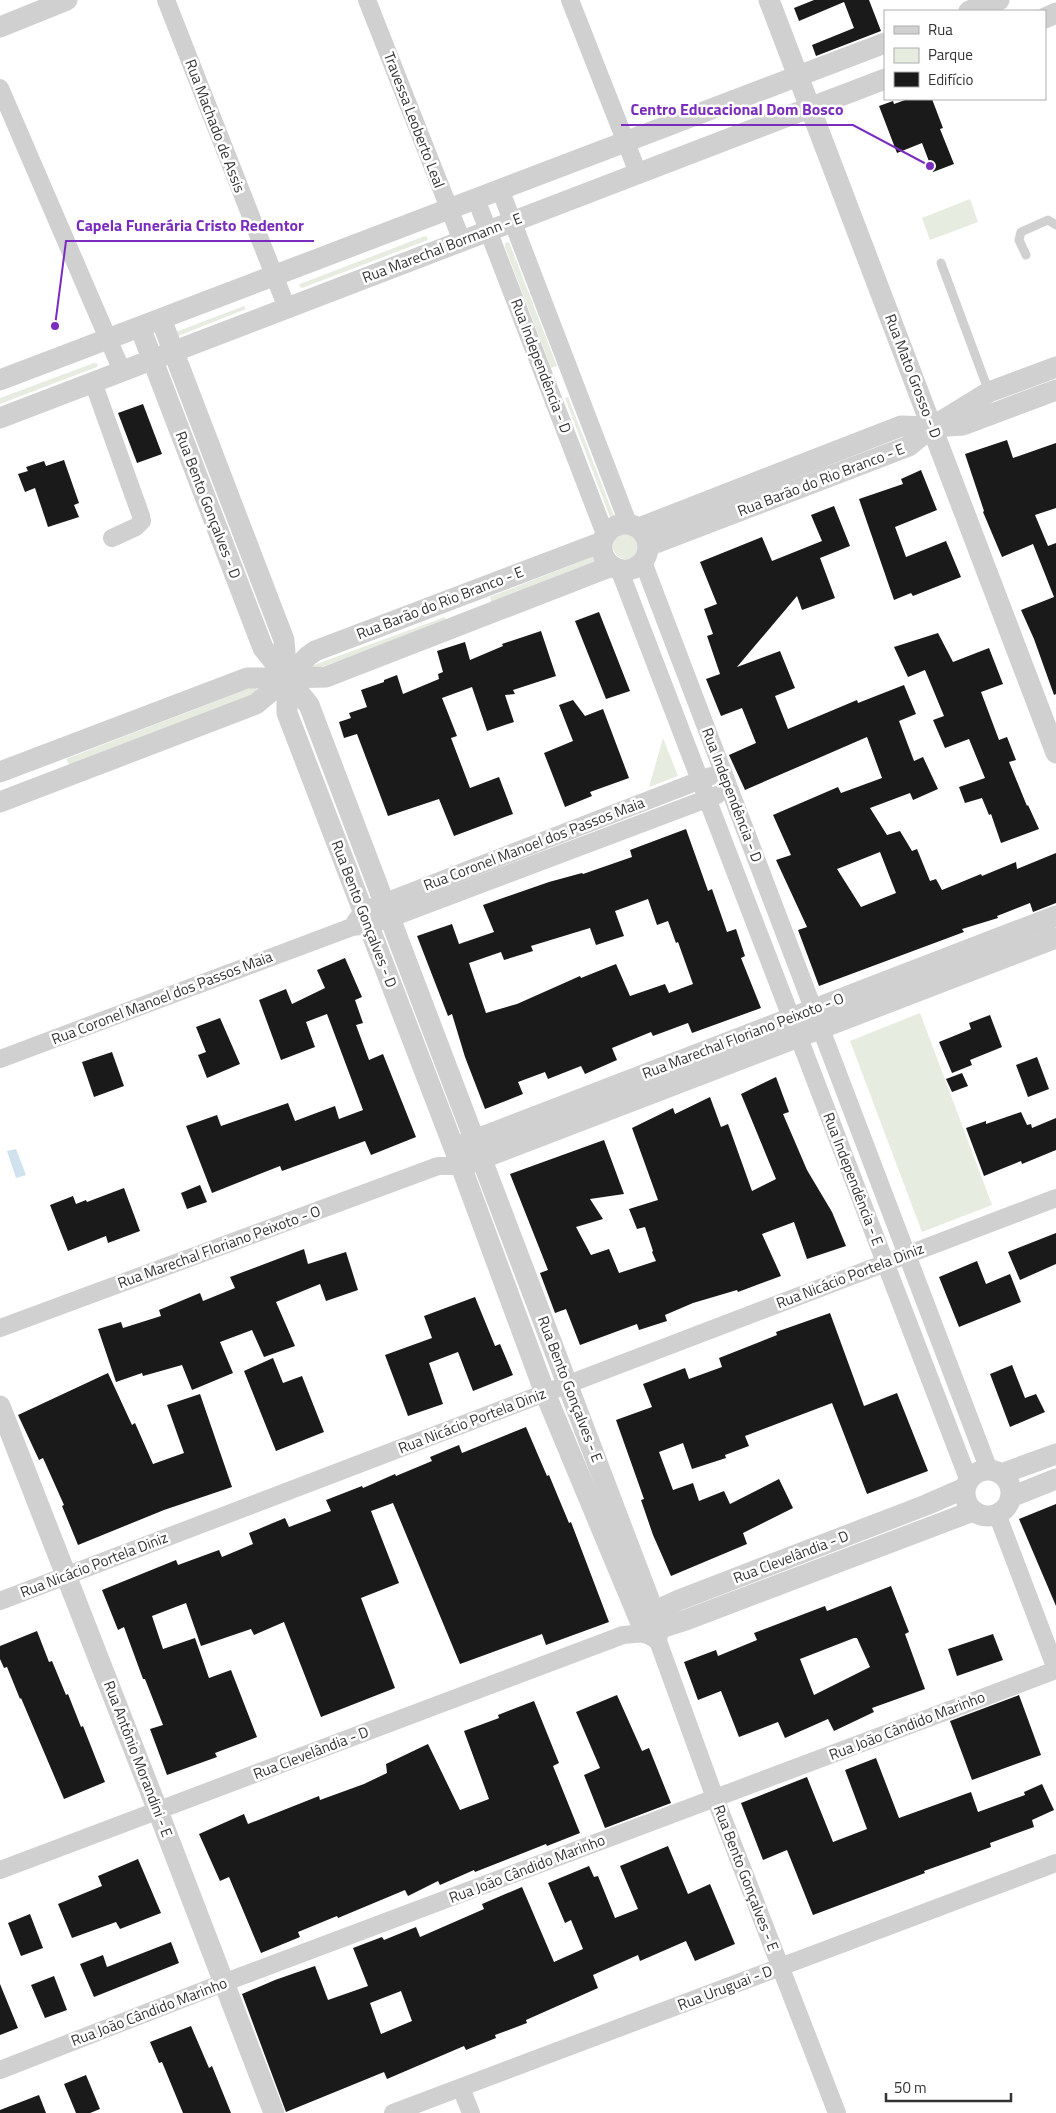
<svg xmlns="http://www.w3.org/2000/svg" width="1056" height="2113" viewBox="0 0 1056 2113" font-family="'Titillium Web',sans-serif">
	<style>
		.green { fill: #e6ecdf }
		.water { fill: #cfe2ee }
		.building { fill: #1a1a1a; fill-rule: evenodd }
		.lines { fill: none; stroke-linecap: round; stroke-linejoin: round }
		.service { stroke: #d0d0d0; stroke-width: 9 }
		.minor { stroke: #d0d0d0; stroke-width: 18 }
		.tertiary { stroke: #d0d0d0; stroke-width: 21 }
		.labels { text-anchor: middle; stroke-width: 5; stroke-linejoin: round; paint-order: stroke }
		.street-label { font-size: 15px; fill: #333; stroke: #fff }
		.leader { fill: none; stroke: #7b2cbf; stroke-width: 2 }
		.callout-dot { fill: #7b2cbf; stroke: #fff; stroke-width: 2 }
		.callout-label { font-size: 16px; text-anchor: middle; font-weight: bold; fill: #7b2cbf; stroke: #fff; stroke-width: 5; stroke-linejoin: round; paint-order: stroke }
	</style>
	<rect width="100%" height="100%" fill="#fff"/>
	<g class="green">
		<polygon points="970,199 978,222 930,240 922,218"/>
		<polygon points="425,236 427,237 428,240 302,288 299,286 300,284"/>
		<polygon points="509,242 557,366 551,368 505,247 505,243"/>
		<polygon points="244,306 246,309 178,336 173,333"/>
		<polygon points="94,363 98,364 97,367 0,404 0,398"/>
		<polygon points="568,397 614,516 610,517 565,398"/>
		<circle cx="626" cy="546" r="13"/>
		<polygon points="594,556 595,562 491,603 490,597"/>
		<polygon points="445,617 446,622 313,670 311,666"/>
		<polygon points="255,686 258,693 69,765 66,759"/>
		<polygon points="663,738 678,776 649,787"/>
		<polygon points="920,1013 992,1205 922,1232 850,1041"/>
	</g>
	<polygon class="water" points="16,1149 26,1175 16,1178 7,1151"/>
	<g class="building">
		<polygon points="814,0 869,0 881,31 816,56 812,45 854,28 844,2 799,21 794,8"/>
		<polygon points="908,99 932,99 943,128 940,129 954,164 933,172 922,143 897,153 879,106 893,101 894,104"/>
		<polygon points="143,404 162,454 137,463 118,413"/>
		<polygon points="1007,440 1013,458 1056,443 1056,508 1035,515 1048,546 1056,543 1056,694 1054,695 1034,639 1021,610 1054,597 1033,544 1002,557 983,512 984,511 965,454"/>
		<polygon points="64,460 79,503 74,505 79,517 48,527 35,488 25,492 18,474 28,471 26,467 44,461 46,466"/>
		<polygon points="921,470 937,510 895,527 906,557 946,541 961,577 913,596 911,593 894,600 859,499 903,484 901,479"/>
		<path d="M834,506L850,546L820,558L835,598L802,610L797,596L737,667L780,651L795,688L775,696L788,729L857,700L858,703L904,685L916,714L899,721L914,761L923,757L938,789L913,800L910,793L870,808L887,835L900,831L912,851L917,849L930,881L936,879L942,890L981,874L982,876L1016,862L1017,869L1056,853V903L1033,912L1030,903L997,916L998,918L962,929L964,932L819,986L798,930L807,927L776,860L791,855L773,815L838,787L841,793L882,778L867,737L745,790L729,755L756,743L742,708L721,716L706,679L720,674L707,636L713,634L704,609L717,604L700,562L762,537L772,561L822,541L811,515ZM880,852L896,893L861,907L837,869Z"/>
		<polygon points="599,612 630,691 606,699 575,621"/>
		<polygon points="541,631 556,676 513,690 515,694 505,695 514,722 487,731 472,687 442,698 457,736 451,738 470,788 499,777 513,814 454,836 439,799 388,816 357,734 344,738 339,722 351,718 349,713 367,707 361,690 384,682 384,680 397,675 403,694 439,679 438,674 443,672 437,651 465,642 470,660 503,646 502,644"/>
		<polygon points="938,633 953,662 989,648 1003,684 981,692 999,740 1007,737 1016,760 1009,762 1027,806 1028,805 1039,829 1001,843 991,814 989,815 982,798 965,803 959,787 985,778 969,739 945,748 933,720 944,716 925,670 908,677 894,647"/>
		<polygon points="573,700 585,716 603,709 629,778 590,792 592,796 565,807 544,753 573,741 559,705"/>
		<path d="M686,829L708,891L712,889L727,932L736,929L745,956L741,958L761,1008L692,1033L688,1023L653,1036L651,1032L612,1048L617,1060L585,1074L581,1066L548,1079L545,1072L518,1082L523,1094L485,1109L465,1057L452,1014L448,1016L417,936L452,924L459,944L494,932L483,905L549,882L582,873L583,874L632,857L630,850ZM648,899L657,925L668,921L676,943L678,942L693,984L669,993L665,984L630,996L616,964L581,978L580,976L517,1004L486,1013L469,963L501,952L504,960L533,951L531,946L590,928L596,945L624,936L615,911Z"/>
		<polygon points="345,958 362,997 355,1000 363,1023 356,1025 369,1060 383,1054 416,1137 371,1155 365,1141 282,1171 280,1166 212,1193 186,1126 217,1115 221,1126 288,1103 295,1121 335,1106 339,1119 363,1110 327,1014 306,1022 315,1047 281,1060 259,1000 286,989 292,1004 325,988 317,970"/>
		<polygon points="990,1015 1002,1047 970,1060 972,1065 952,1073 939,1042 971,1029 969,1023"/>
		<polygon points="220,1018 240,1064 207,1078 198,1055 206,1052 196,1027"/>
		<polygon points="112,1052 124,1086 94,1097 82,1062"/>
		<polygon points="1037,1057 1049,1089 1028,1097 1016,1065"/>
		<polygon points="962,1073 968,1086 952,1092 946,1079"/>
		<polygon points="776,1077 789,1112 783,1114 807,1170 832,1212 846,1246 807,1259 794,1222 762,1234 781,1276 738,1292 737,1290 693,1303 665,1315 667,1321 639,1330 637,1324 580,1345 566,1309 555,1313 540,1273 548,1270 510,1174 604,1140 624,1194 590,1199 603,1219 576,1227 591,1255 609,1249 619,1273 656,1261 652,1252 653,1251 645,1227 637,1229 629,1209 658,1200 632,1128 673,1108 675,1114 710,1097 721,1127 728,1124 752,1191 776,1179 741,1094"/>
		<polygon points="1021,1112 1027,1125 1031,1124 1032,1128 1056,1118 1056,1150 1022,1164 1021,1161 984,1176 966,1128 986,1121 986,1124"/>
		<polygon points="200,1185 207,1202 187,1209 181,1193"/>
		<polygon points="124,1188 140,1231 108,1243 106,1236 68,1251 50,1205 73,1196 76,1204 86,1200 87,1202"/>
		<polygon points="1056,1233 1056,1264 1020,1280 1008,1252"/>
		<polygon points="304,1249 308,1264 346,1252 358,1290 326,1301 320,1284 276,1302 295,1346 264,1357 252,1330 220,1342 233,1373 192,1390 182,1365 143,1376 142,1373 116,1382 98,1329 121,1322 123,1328 161,1316 159,1310 200,1293 203,1301 235,1288 230,1277"/>
		<polygon points="977,1261 986,1284 1010,1274 1021,1302 959,1327 939,1277"/>
		<polygon points="475,1297 495,1346 500,1344 513,1375 473,1391 458,1352 429,1363 443,1404 408,1416 385,1355 432,1338 424,1316"/>
		<polygon points="830,1313 864,1406 897,1393 928,1471 867,1494 832,1403 745,1436 749,1446 725,1455 726,1458 692,1469 683,1443 659,1452 673,1490 693,1483 699,1501 724,1491 730,1504 779,1479 793,1508 743,1533 747,1544 671,1576 653,1535 641,1500 644,1499 616,1420 652,1407 643,1384 685,1368 689,1379 722,1367 719,1358 777,1335 776,1332"/>
		<polygon points="273,1358 283,1383 302,1376 324,1432 276,1451 244,1371"/>
		<polygon points="1012,1365 1025,1398 1036,1394 1045,1412 1010,1427 990,1374"/>
		<polygon points="108,1373 132,1425 135,1423 153,1464 184,1453 167,1405 200,1394 232,1487 164,1510 78,1545 62,1506 64,1505 43,1458 39,1460 18,1415"/>
		<polygon points="526,1427 547,1476 549,1475 569,1523 571,1522 609,1622 546,1645 542,1634 460,1664 393,1503 371,1511 399,1583 361,1598 395,1688 321,1717 284,1622 254,1635 251,1629 201,1646 186,1603 152,1616 163,1649 195,1638 209,1678 231,1670 257,1737 215,1753 217,1757 167,1775 150,1729 163,1725 145,1679 143,1679 124,1627 118,1630 102,1590 176,1560 178,1565 219,1550 222,1557 253,1544 249,1533 285,1518 289,1527 331,1511 326,1500 362,1486 363,1488 395,1474 396,1476 432,1461 430,1457 459,1445 462,1453"/>
		<polygon points="1056,1504 1056,1606 1019,1519"/>
		<path d="M891,1586L909,1632L905,1634L925,1689L872,1708L874,1712L834,1731L828,1719L785,1738L778,1722L739,1737L721,1691L698,1700L684,1662L716,1650L718,1656L757,1640L754,1633L825,1606L827,1611ZM854,1638H857L870,1667L814,1695L800,1659Z"/>
		<polygon points="37,1631 49,1662 52,1661 66,1695 68,1694 81,1727 83,1726 105,1782 64,1799 21,1698 20,1699 7,1667 4,1668 0,1659 0,1646"/>
		<polygon points="993,1634 1003,1660 957,1676 948,1649"/>
		<polygon points="617,1695 642,1751 649,1748 671,1803 605,1828 584,1775 600,1768 576,1712"/>
		<polygon points="1019,1695 1041,1755 972,1780 950,1721"/>
		<polygon points="534,1701 559,1763 553,1766 580,1833 547,1846 546,1844 475,1872 474,1870 440,1885 438,1881 408,1896 405,1890 338,1918 337,1916 298,1932 300,1937 261,1953 229,1877 220,1881 199,1834 244,1814 248,1824 319,1796 320,1800 364,1784 387,1773 386,1764 428,1744 460,1810 489,1799 464,1731 499,1718 498,1715"/>
		<polygon points="876,1758 899,1818 971,1792 978,1812 1025,1795 1024,1792 1042,1784 1054,1810 1032,1820 1034,1827 990,1843 991,1847 924,1871 925,1873 813,1915 787,1850 763,1860 741,1803 807,1777 833,1842 867,1829 845,1770"/>
		<path d="M668,1846L688,1894L710,1884L735,1944L695,1961L686,1941L640,1961L638,1955L593,1975L598,1988L526,2020L527,2023L495,2035L496,2038L466,2050L464,2046L387,2079L384,2072L286,2112L242,1994L275,1980L315,1966L328,2000L368,1986L353,1948L382,1937L384,1940L416,1927L420,1937L484,1909L482,1904L522,1887L554,1962L583,1949L571,1920L565,1923L548,1883L589,1866L594,1877L598,1876L615,1918L638,1909L620,1866ZM401,1991L412,2021L381,2034L370,2003Z"/>
		<polygon points="138,1859 161,1913 120,1929 116,1922 72,1938 58,1904 102,1886 98,1876"/>
		<polygon points="30,1914 43,1948 21,1956 8,1923"/>
		<polygon points="171,1942 179,1963 94,1997 80,1964 103,1955 107,1967"/>
		<polygon points="54,1976 67,2010 45,2018 31,1985"/>
		<polygon points="0,1984 18,2028 0,2035"/>
		<polygon points="191,2026 209,2068 212,2066 231,2113 183,2113 162,2062 159,2063 150,2042"/>
		<polygon points="86,2075 100,2109 90,2113 76,2113 64,2084"/>
		<polygon points="39,2095 46,2113 0,2113 0,2110"/>
	</g>
	<g class="lines">
		<g class="service">
			<polyline points="1026,255 1019,240 1021,232 1048,220 1056,225"/>
			<polyline points="941,263 989,392"/>
		</g>
		<g class="minor">
			<polyline points="166,0 287,308"/>
			<polyline points="367,0 462,241"/>
			<polyline points="570,0 638,173"/>
			<polyline points="0,88 122,371"/>
			<polyline points="500,189 628,523"/>
			<polyline points="476,199 605,534"/>
			<polyline points="93,382 141,516 142,521 136,527 112,538"/>
			<polyline points="643,562 989,1470"/>
			<polyline points="619,569 969,1481"/>
			<polyline points="355,922 363,911 385,902 711,776"/>
			<polyline points="0,1059 352,927 369,925 391,918 717,795"/>
			<polyline points="0,1328 438,1166 461,1166"/>
			<polyline points="997,1514 1056,1669"/>
			<polyline points="0,1601 1056,1198"/>
			<polyline points="660,1629 658,1641 715,1798 837,2113"/>
			<polyline points="0,1870 623,1635 645,1633 658,1641"/>
			<polyline points="0,2070 223,1983 1056,1670"/>
			<polyline points="461,2088 471,2113"/>
			<polyline points="393,2113 1056,1863"/>
		</g>
		<g class="tertiary">
			<polyline points="769,0 1056,753"/>
			<polyline points="969,11 999,0"/>
			<polyline points="1045,18 1056,13"/>
			<polyline points="0,27 67,0"/>
			<polyline points="161,319 284,640 287,678 309,705 660,1628"/>
			<polyline points="140,327 263,648 287,678 287,713 461,1166 545,1393 645,1633 686,1620 973,1511"/>
			<polyline points="0,380 885,43"/>
			<polyline points="0,418 885,79"/>
			<circle cx="625" cy="547" r="23"/>
			<polyline points="639,528 901,426 932,427 989,392 1056,367"/>
			<polyline points="648,546 909,446 932,427 963,425 1056,390"/>
			<polyline points="0,772 247,678 287,678 308,656 315,651 602,542"/>
			<polyline points="0,802 256,704 287,678 326,677 612,566"/>
			<polyline points="461,1145 1056,916"/>
			<polyline points="468,1164 1056,938"/>
			<polyline points="0,1406 158,1811 274,2113"/>
			<circle cx="988" cy="1493" r="23"/>
			<polyline points="1001,1474 1056,1454"/>
			<polyline points="1011,1497 1056,1479"/>
			<polyline points="641,1617 679,1600 926,1505 965,1488"/>
		</g>
	</g>
	<g class="labels">
		<g class="street-label">
			<text transform="translate(414 120) rotate(69)" y="5">Travessa Leoberto Leal</text>
			<text transform="translate(215 126) rotate(69)" y="5">Rua Machado de Assis</text>
			<text transform="translate(442 248) rotate(-21)" y="5">Rua Marechal Bormann - E</text>
			<text transform="translate(541 366) rotate(69)" y="5">Rua Independência - D</text>
			<text transform="translate(913 376) rotate(69)" y="5">Rua Mato Grosso - D</text>
			<text transform="translate(821 480) rotate(-21)" y="5">Rua Barão do Rio Branco - E</text>
			<text transform="translate(208 505) rotate(69)" y="5">Rua Bento Gonçalves - D</text>
			<text transform="translate(440 603) rotate(-21)" y="5">Rua Barão do Rio Branco - E</text>
			<text transform="translate(732 795) rotate(69)" y="5">Rua Independência - D</text>
			<text transform="translate(534 844) rotate(-21)" y="5">Rua Coronel Manoel dos Passos Maia</text>
			<text transform="translate(364 914) rotate(69)" y="5">Rua Bento Gonçalves - D</text>
			<text transform="translate(162 998) rotate(-21)" y="5">Rua Coronel Manoel dos Passos Maia</text>
			<text transform="translate(743 1036) rotate(-21)" y="5">Rua Marechal Floriano Peixoto - O</text>
			<text transform="translate(853 1179) rotate(69)" y="5">Rua Independência - E</text>
			<text transform="translate(219 1247) rotate(-20)" y="5">Rua Marechal Floriano Peixoto - O</text>
			<text transform="translate(850 1276) rotate(-21)" y="5">Rua Nicácio Portela Diniz</text>
			<text transform="translate(570 1389) rotate(69)" y="5">Rua Bento Gonçalves - E</text>
			<text transform="translate(472 1421) rotate(-21)" y="5">Rua Nicácio Portela Diniz</text>
			<text transform="translate(791 1557) rotate(-21)" y="5">Rua Clevelândia - D</text>
			<text transform="translate(94 1565) rotate(-21)" y="5">Rua Nicácio Portela Diniz</text>
			<text transform="translate(907 1726) rotate(-21)" y="5">Rua João Cândido Marinho</text>
			<text transform="translate(311 1753) rotate(-21)" y="5">Rua Clevelândia - D</text>
			<text transform="translate(138 1759) rotate(69)" y="5">Rua Antônio Morandini - E</text>
			<text transform="translate(527 1869) rotate(-21)" y="5">Rua João Cândido Marinho</text>
			<text transform="translate(746 1878) rotate(69)" y="5">Rua Bento Gonçalves - E</text>
			<text transform="translate(725 1988) rotate(-21)" y="5">Rua Uruguai - D</text>
			<text transform="translate(149 2012) rotate(-21)" y="5">Rua João Cândido Marinho</text>
		</g>
	</g>
	<path class="leader" d="M930 166L853 125H621M55 326L66 241H314"/>
	<g class="callout-dot">
		<circle cx="930" cy="166" r="5"/>
		<circle cx="55" cy="326" r="5"/>
	</g>
	<g class="callout-label">
		<text x="737" y="115">Centro Educacional Dom Bosco</text>
		<text x="190" y="231">Capela Funerária Cristo Redentor</text>
	</g>
	<rect x="884" y="10" width="162" height="90" fill="#ffffff" stroke="#adadad"/>
	<rect x="894" y="26" width="25" height="8" fill="#d0d0d0" stroke="#adadad"/>
	<text x="928" y="35" font-size="15" fill="#333333">Rua</text>
	<rect x="894" y="48" width="25" height="15" fill="#e6ecdf" stroke="#adadad"/>
	<text x="928" y="60" font-size="15" fill="#333333">Parque</text>
	<rect x="894" y="72" width="25" height="15" fill="#1a1a1a" stroke="#adadad"/>
	<text x="928" y="85" font-size="15" fill="#333333">Edifício</text>
	<path d="M886 2093v8h125v-8" fill="none" stroke="#333333" stroke-width="2.5"/>
	<text x="894" y="2093" font-size="15" fill="#333333" stroke="#ffffff" stroke-width="4" paint-order="stroke">50 m</text>
</svg>
